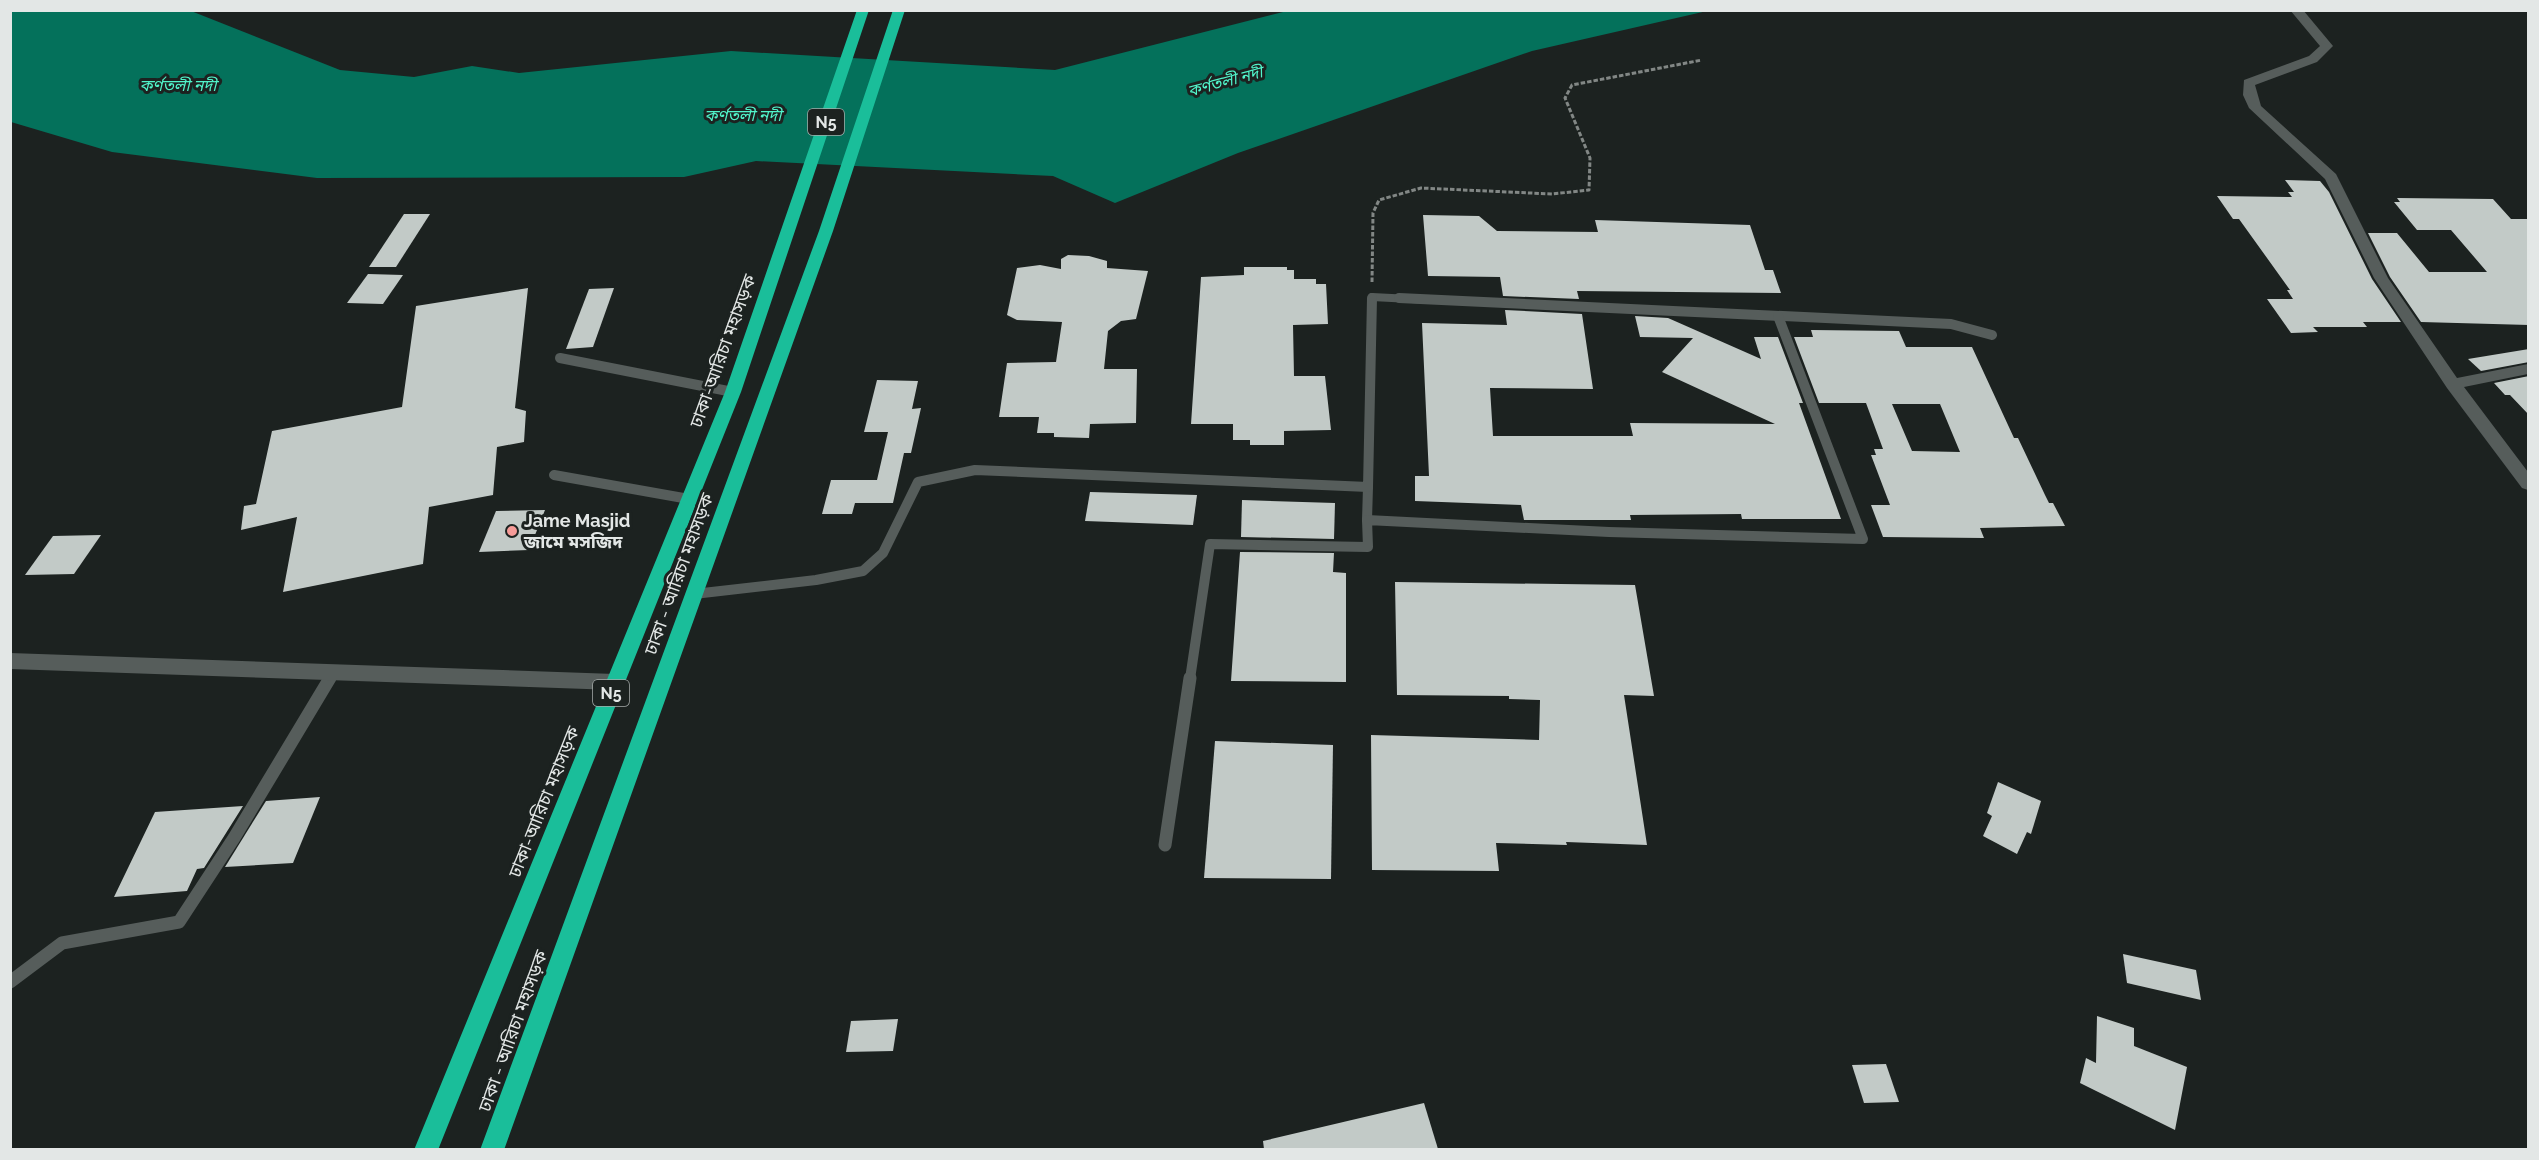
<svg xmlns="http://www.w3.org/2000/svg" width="2539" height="1160" viewBox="0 0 2539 1160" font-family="Raleway,'Noto Sans Bengali',sans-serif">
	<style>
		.water { fill: #04715b }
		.building { fill: #c2cac7; fill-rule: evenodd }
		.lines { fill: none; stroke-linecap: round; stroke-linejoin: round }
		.path { stroke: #828785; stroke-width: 3; stroke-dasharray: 4.5 2; stroke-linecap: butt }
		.lane-far2 { stroke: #565d5b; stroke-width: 8 }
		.lane-far1 { stroke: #565d5b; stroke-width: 10 }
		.lane { stroke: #565d5b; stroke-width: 13 }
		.street { fill: #565d5b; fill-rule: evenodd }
		.highway { fill: #1abe9a; fill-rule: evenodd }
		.poi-dot { fill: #f59b98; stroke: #1c2220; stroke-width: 2 }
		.labels { text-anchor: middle; stroke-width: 6; stroke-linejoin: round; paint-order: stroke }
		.far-water-label { font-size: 16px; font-style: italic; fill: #51f5cb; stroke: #1c2220 }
		.shield { fill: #1c2220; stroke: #a7acab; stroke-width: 1.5 }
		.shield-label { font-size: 16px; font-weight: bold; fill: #e3e7e6 }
		.street-label { font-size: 18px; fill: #e3e7e6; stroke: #1c2220 }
		.poi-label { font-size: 18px; font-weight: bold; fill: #e3e7e6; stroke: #1c2220; text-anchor: start }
	</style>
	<rect width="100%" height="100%" fill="#1c2220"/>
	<polygon class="water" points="11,11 191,11 340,70 414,77 472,66 519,73 731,51 1055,70 1287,11 1707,11 1532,51 1238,153 1115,203 1053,176 756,161 684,177 317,178 112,152 11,122"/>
	<g class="building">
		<polygon points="2285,180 2320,181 2329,192 2372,279 2401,322 2363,322 2367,327 2313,327 2318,332 2291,333 2267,299 2293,299 2287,290 2290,290 2239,219 2233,219 2217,196 2292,197 2288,192 2294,192"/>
		<polygon points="2397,198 2493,199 2511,219 2529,219 2529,325 2421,322 2390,277 2368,233 2397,233 2429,272 2487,272 2451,230 2417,230 2394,202 2400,202"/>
		<polygon points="404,214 430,214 396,267 369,267"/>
		<polygon points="1423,215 1479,216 1497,231 1598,232 1595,220 1750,225 1765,270 1773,270 1781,293 1577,291 1579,299 1503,296 1500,277 1428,276"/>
		<polygon points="1068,255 1089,256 1107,261 1107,268 1148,271 1136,319 1121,321 1108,331 1104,369 1137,369 1136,423 1090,424 1089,438 1054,437 1054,433 1037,433 1039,417 999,417 1007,363 1056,362 1062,322 1017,320 1007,315 1017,268 1040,265 1061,269 1061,259"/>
		<polygon points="1244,267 1287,267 1287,270 1294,270 1294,279 1316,279 1316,284 1326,284 1328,324 1293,325 1294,376 1325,376 1331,430 1284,431 1284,445 1250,445 1250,440 1233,440 1233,424 1191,424 1201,277 1244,275"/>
		<polygon points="368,274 403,275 383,304 347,303"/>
		<polygon points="528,288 515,408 526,411 524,442 497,447 493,495 429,507 423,564 283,592 297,517 241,530 244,506 256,504 272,431 402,407 416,306"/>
		<polygon points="614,288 593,347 566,349 589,289"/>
		<polygon points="1505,310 1582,314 1593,389 1490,388 1493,436 1633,436 1630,423 1775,424 1662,372 1693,338 1640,337 1635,316 1668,318 1761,359 1754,337 1778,337 1803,403 1799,403 1841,519 1742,519 1741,514 1630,515 1631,520 1524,520 1521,505 1415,501 1415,476 1429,476 1422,323 1507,325"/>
		<path d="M1811,330L1899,331L1906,347H1972L2014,438H2018L2045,495L2049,503H2053L2065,526L1980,528L1984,538L1883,537L1871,505H1890L1871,455H1876L1874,449H1883L1866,403H1819L1794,337H1813ZM1892,404H1940L1960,452L1912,451Z"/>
		<polygon points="2529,349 2529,362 2481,371 2468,359"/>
		<polygon points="2529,376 2529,415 2510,395 2505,395 2494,383"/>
		<polygon points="877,380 918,381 912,409 921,408 911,453 904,453 893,503 855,503 852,514 822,514 831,480 877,480 888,432 864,432"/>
		<polygon points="1090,492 1197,495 1193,525 1085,521"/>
		<polygon points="1242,500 1335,503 1334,539 1241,537"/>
		<polygon points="545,510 529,550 479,552 496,511"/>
		<polygon points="101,535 74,574 25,575 53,536"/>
		<polygon points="1240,552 1334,553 1333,572 1346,573 1346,682 1231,681"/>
		<polygon points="1395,582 1635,585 1654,696 1624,695 1647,845 1566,842 1567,845 1496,843 1499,871 1372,870 1371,735 1539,740 1540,700 1509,699 1509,696 1397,695"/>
		<polygon points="1215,741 1333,745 1331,879 1204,878"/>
		<polygon points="1998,782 2041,801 2031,834 2027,832 2017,854 1983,836 1992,816 1987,813"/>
		<polygon points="320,797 293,863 225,867 266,801"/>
		<polygon points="243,806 204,868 197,869 187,891 114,897 155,812"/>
		<polygon points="2123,954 2196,970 2201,1000 2127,983"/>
		<polygon points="2097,1016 2134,1028 2134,1046 2187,1067 2175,1130 2080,1083 2086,1058 2096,1063"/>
		<polygon points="898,1019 893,1051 846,1052 851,1021"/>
		<polygon points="1886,1064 1899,1102 1864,1103 1852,1065"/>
		<polygon points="1424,1103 1438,1149 1264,1149 1263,1141"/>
	</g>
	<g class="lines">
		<polyline class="path" points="1372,282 1373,213 1379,200 1421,188 1552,194 1589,190 1590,158 1565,98 1572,85 1702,60"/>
		<polyline class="lane-far2" points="1372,300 1372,297 1431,300"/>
		<g class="lane-far1">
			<polyline points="1399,298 1951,324 1992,335"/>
			<polyline points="560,358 733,392"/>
			<polyline points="554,475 689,499"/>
			<polyline points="1367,520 1368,487"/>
			<polyline points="694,594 816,580 863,571 883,553 918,482 975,470 1368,487 1372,298"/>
			<polyline points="329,679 333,672"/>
			<polyline points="1190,679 1210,544 1368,547 1367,520 1609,532 1863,539 1778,316"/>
		</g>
		<g class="lane">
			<polyline points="1165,845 1190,678"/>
			<polyline points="10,982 62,943 179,922 234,838 330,678"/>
		</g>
		<g class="street">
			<polygon points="2290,10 2303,10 2333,46 2317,62 2255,85 2261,106 2336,174 2388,278 2457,378 2528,364 2528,374 2464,387 2528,472 2528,490 2522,488 2447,388 2374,278 2325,179 2249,108 2243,95 2244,80 2309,56 2320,46"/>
			<polygon points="10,653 615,674 622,677 625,682 622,687 615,690 10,669"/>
		</g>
		<g class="highway">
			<polygon points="857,10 869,10 741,392 438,1150 414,1150 725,392"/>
			<polygon points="893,10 905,10 833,231 504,1150 480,1150 819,231"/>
		</g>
	</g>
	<circle class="poi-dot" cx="512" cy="531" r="6"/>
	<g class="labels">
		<g class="far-water-label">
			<text transform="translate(1225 81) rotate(-15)" y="6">কর্ণতলী নদী</text>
			<text x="178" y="91">কর্ণতলী নদী</text>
			<text x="743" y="121">কর্ণতলী নদী</text>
		</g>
		<g class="shield">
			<rect x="808" y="109" width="36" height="26" rx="4.5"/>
			<rect x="593" y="680" width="36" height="26" rx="4.5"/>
		</g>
		<g class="shield-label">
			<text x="826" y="128">N5</text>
			<text x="611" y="699">N5</text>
		</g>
		<g class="street-label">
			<text transform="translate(723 351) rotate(-70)" y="6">ঢাকা-আরিচা মহাসড়ক</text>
			<text transform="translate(679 574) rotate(-70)" y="6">ঢাকা - আরিচা মহাসড়ক</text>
			<text transform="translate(544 802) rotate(-68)" y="6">ঢাকা-আরিচা মহাসড়ক</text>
			<text transform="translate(513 1031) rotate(-70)" y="6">ঢাকা - আরিচা মহাসড়ক</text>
		</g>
		<g class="poi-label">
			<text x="524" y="527">Jame Masjid<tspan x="524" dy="21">জামে মসজিদ</tspan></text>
		</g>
	</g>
	<rect width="2539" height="1160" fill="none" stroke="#e3e7e6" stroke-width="24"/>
</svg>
